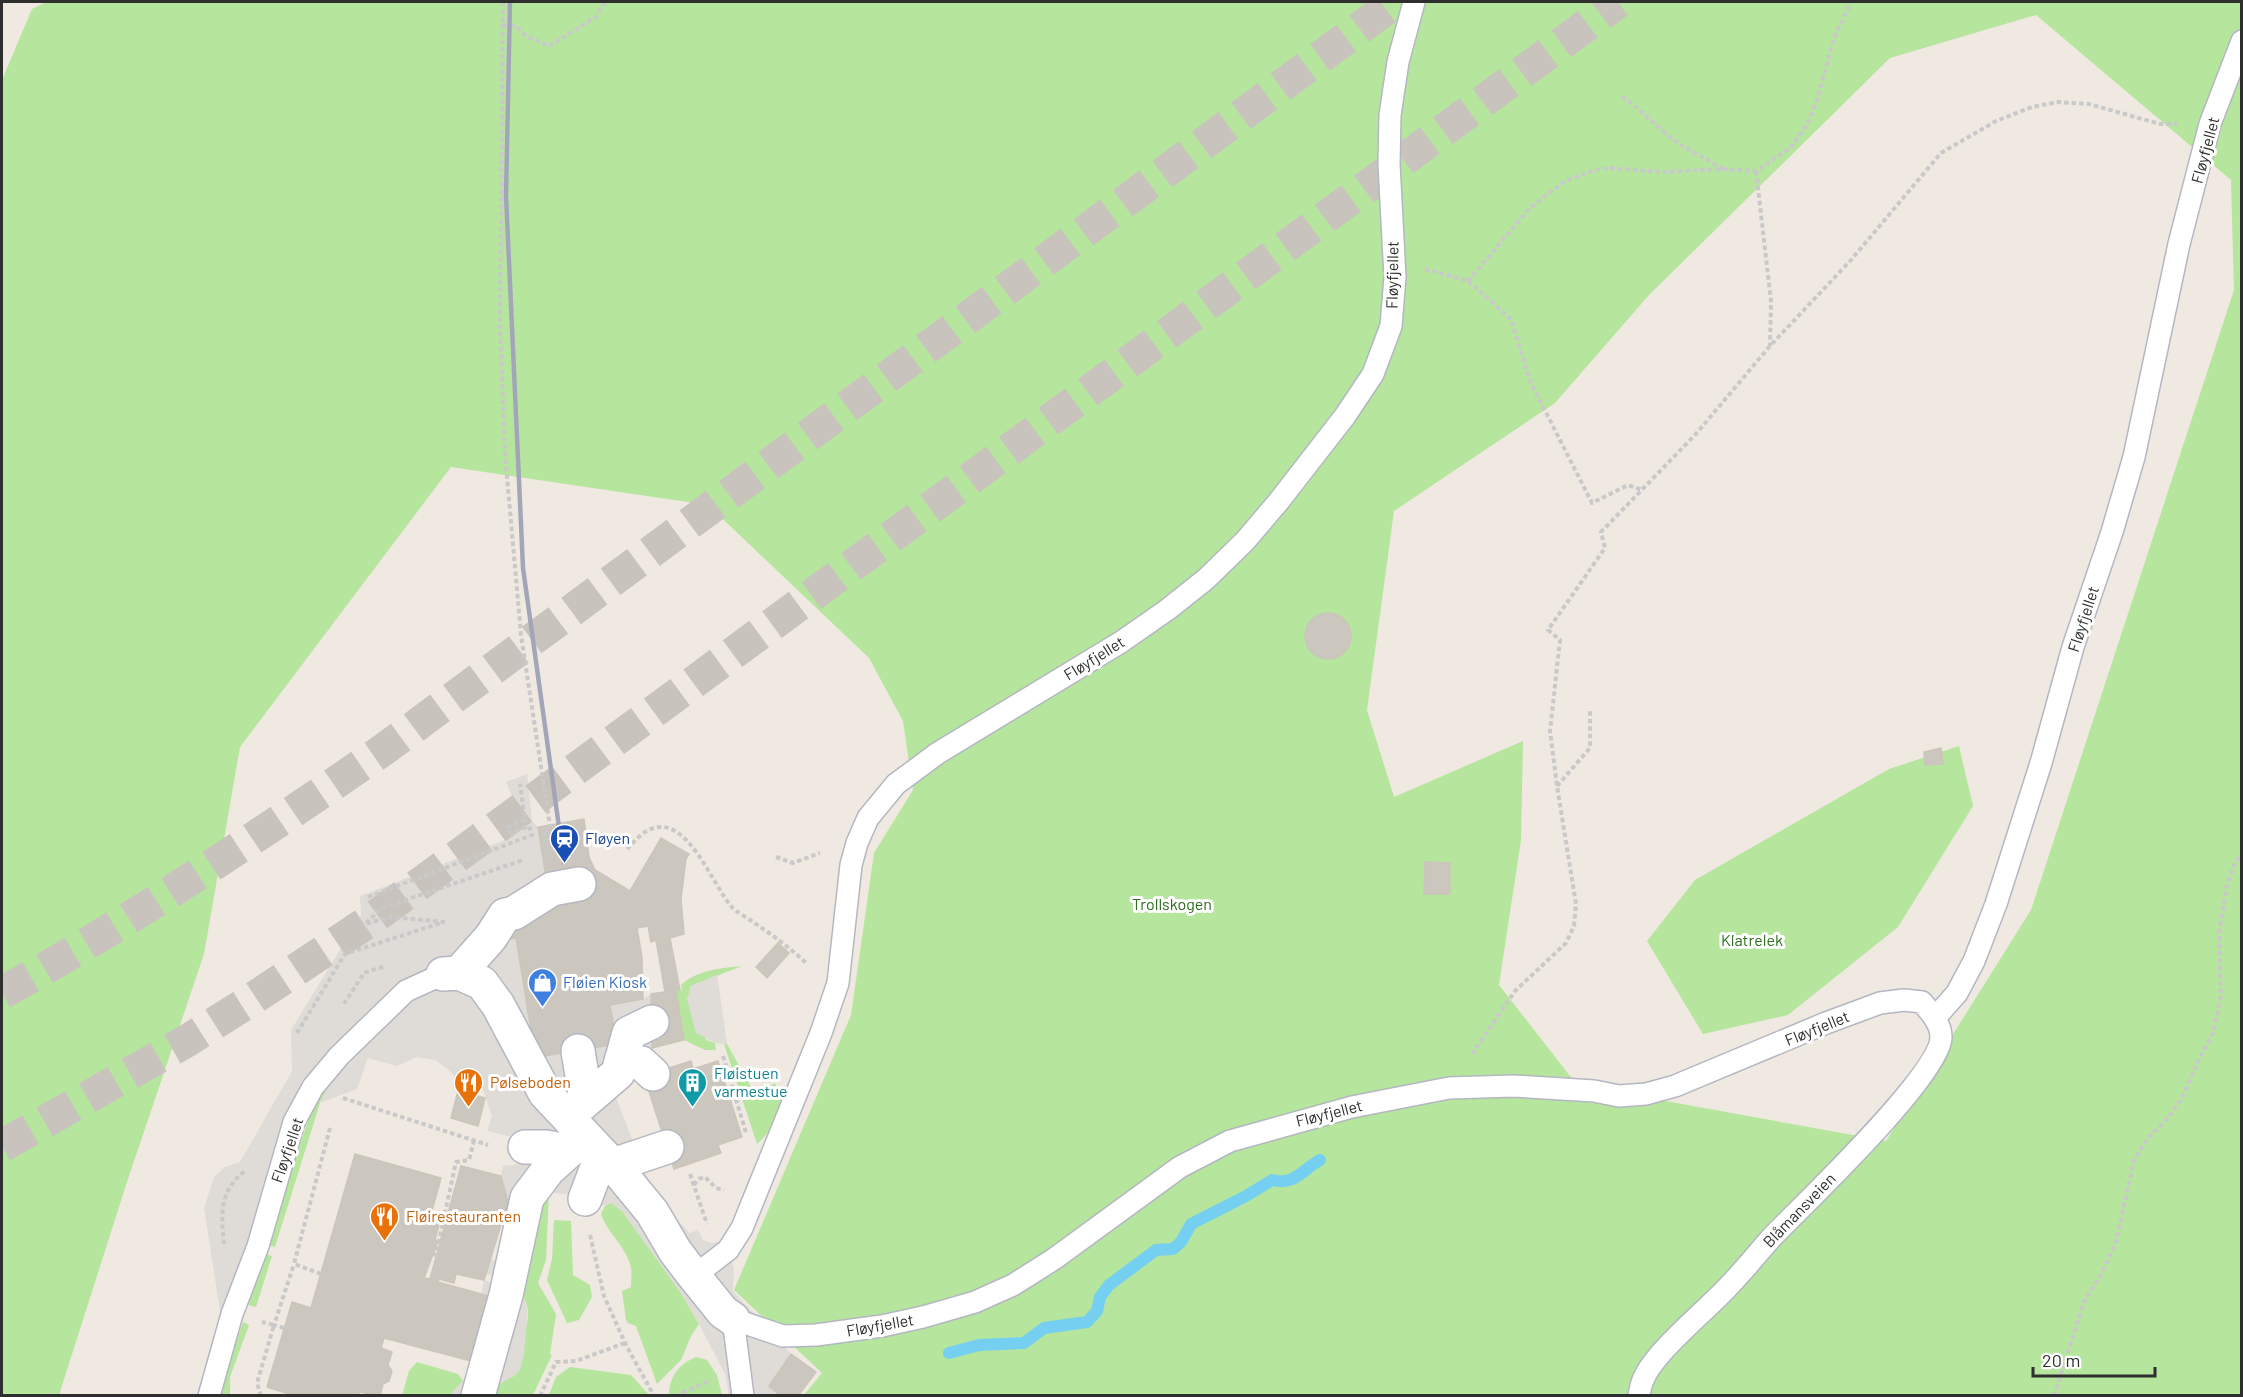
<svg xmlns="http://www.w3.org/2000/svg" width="2243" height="1397" viewBox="0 0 2243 1397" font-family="Barlow,sans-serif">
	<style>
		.green { fill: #b6e59e; fill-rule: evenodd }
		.plaza { fill: #dfdcd8 }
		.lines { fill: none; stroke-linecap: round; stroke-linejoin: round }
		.stream { stroke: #75cff0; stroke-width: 12 }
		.building { fill: #cbc7bf; stroke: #cbc5ba; stroke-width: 1.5 }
		.highway-tunnel { stroke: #c8c4bd; stroke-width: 33; stroke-dasharray: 33 16; stroke-linecap: butt }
		.lane-casing { stroke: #b4b7c1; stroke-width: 24 }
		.street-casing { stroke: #b4b7c1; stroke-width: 36 }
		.path { stroke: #c9c9c9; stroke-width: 4; stroke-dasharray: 4.5 3; stroke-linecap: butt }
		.lane { stroke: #fff; stroke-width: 21 }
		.street { stroke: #fff; stroke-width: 33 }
		.rail { stroke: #a3a6b8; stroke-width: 4.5 }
		.labels { text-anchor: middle; stroke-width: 6; stroke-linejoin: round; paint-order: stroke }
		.street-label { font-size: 16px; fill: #2e2e2e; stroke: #fff }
		.transit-label { font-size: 16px; fill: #164399; stroke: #fff; text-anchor: start }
		.park-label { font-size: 16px; fill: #2c6e1b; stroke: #fff }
		.shop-label { font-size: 16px; fill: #366cbe; stroke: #fff; text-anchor: start }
		.culture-label { font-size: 16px; fill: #0d838f; stroke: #fff; text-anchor: start }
		.food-label { font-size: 16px; fill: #c56008; stroke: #fff; text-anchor: start }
	</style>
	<rect width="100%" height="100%" fill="#efe9e1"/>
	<g class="green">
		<path d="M46,2H2241V1395H804L822,1373L734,1290L851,1015L874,853L913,790L903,721L869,658L708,505L451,467L240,747L204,954L127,1182L59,1395L2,1396V80L32,9ZM2036,15L2231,180L2234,290L2031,910L1886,1141L1577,1085L1499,985L1521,840L1523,741L1394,797L1367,710L1394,511L1555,403L1649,295L1890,58Z"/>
		<polygon points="1959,746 1973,806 1898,927 1788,1015 1703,1034 1647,941 1695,880 1889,769"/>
		<path d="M742,966L691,986L706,1040L715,1043L716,1050H705L684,1040L675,992L682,990L681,985C697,970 721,968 742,966Z"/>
		<path d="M724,1044H727L755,1094L775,1083C777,1090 783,1099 782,1107C780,1119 766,1136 757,1144Z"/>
		<polygon points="326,1085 328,1086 320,1103 275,1247 266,1245 312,1109"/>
		<path d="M549,1192L546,1260L538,1283L556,1314L550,1354L552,1355L533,1395L491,1396C493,1385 505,1381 514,1376L528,1318V1309L519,1284L536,1217Z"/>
		<path d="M611,1202L623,1212L681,1293L699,1324L691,1336L681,1360L657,1384L636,1326L628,1323L626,1320L622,1291L631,1287C631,1281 632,1274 631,1268C627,1247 607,1233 601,1214L605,1206Z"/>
		<polygon points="554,1220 571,1221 573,1275 590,1285 592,1297 579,1320 567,1323 547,1280 552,1259"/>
		<polygon points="263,1253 272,1256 256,1307 248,1305"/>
		<polygon points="243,1322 249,1325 230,1377 230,1395 218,1396"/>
		<path d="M696,1357L707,1360L717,1375L722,1395H669C669,1377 679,1364 696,1357Z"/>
		<polygon points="417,1362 458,1374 463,1381 450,1395 402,1396 409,1371"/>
		<polygon points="570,1367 631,1375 649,1395 549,1395 556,1377"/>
	</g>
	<g class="plaza">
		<polygon points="527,774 532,821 538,827 545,871 541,880 526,1000 534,1048 544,1056 616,1044 610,1005 643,999 651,994 652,1048 659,1064 644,1076 612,1088 652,1189 689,1233 698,1230 703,1240 713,1243 721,1241 728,1250 734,1269 733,1291 791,1354 769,1386 781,1395 729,1395 725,1374 699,1324 681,1293 623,1212 611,1203 605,1206 572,1195 549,1192 544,1193 519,1284 528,1309 524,1354 520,1370 514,1376 499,1384 492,1391 491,1395 450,1395 476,1368 481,1296 484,1280 493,1283 495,1276 486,1274 490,1258 498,1262 511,1222 501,1176 503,1166 529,1163 522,1134 508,1136 487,1131 492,1116 483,1090 459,1083 449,1070 435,1060 417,1057 397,1066 368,1058 357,1089 320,1103 328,1086 326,1086 312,1109 296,1150 218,1395 199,1396 221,1318 204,1208 214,1177 225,1167 240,1162 292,1071 291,1030 361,915 360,896 507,839 501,825 521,817 506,782"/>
		<polygon points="717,975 719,988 727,1044 715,1043 696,1033 687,999 691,986"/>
	</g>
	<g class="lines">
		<path class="stream" d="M949,1353L979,1345L1024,1343L1044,1328L1087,1322L1097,1311L1100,1297L1109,1285L1156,1250L1173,1249L1181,1242L1191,1224L1246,1196L1272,1180C1295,1186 1303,1169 1320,1160"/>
	</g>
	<g class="building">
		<circle cx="1328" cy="636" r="23"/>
		<polygon points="1941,748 1943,764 1925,765 1924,752"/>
		<polygon points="584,819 589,857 595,870 630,891 661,838 689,854 686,859 681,899 684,934 670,938 680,990 676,991 684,1040 652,1048 651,994 665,992 656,940 651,942 648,926 637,928 642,957 643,999 610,1005 617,1044 544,1056 534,1048 516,938 509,939 506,917 541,880 545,871 538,827"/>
		<polygon points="1425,862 1450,863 1450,894 1424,894"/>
		<polygon points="778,943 789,953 767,978 756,967"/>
		<polygon points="691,1061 693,1069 718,1061 742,1137 718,1145 721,1153 674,1169 644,1076"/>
		<polygon points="458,1091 485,1098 478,1126 451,1118"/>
		<polygon points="355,1154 441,1178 430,1218 440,1221 435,1240 438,1241 424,1278 430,1279 461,1166 501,1176 508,1202 484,1280 456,1274 454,1283 439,1279 438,1282 492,1297 475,1362 384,1338 381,1348 392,1352 388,1365 392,1371 389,1381 383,1384 380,1396 359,1392 358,1396 295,1396 267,1387 292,1302 311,1308"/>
		<polygon points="791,1354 816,1372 798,1396 781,1396 769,1386"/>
	</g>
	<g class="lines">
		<g class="highway-tunnel">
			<path d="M2,993C134,919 259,836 383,750L1395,2"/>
			<polyline points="2,1146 185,1042 245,1004 372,919 1618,2"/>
		</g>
		<defs>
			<g id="lane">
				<polyline points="1935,1018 1957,993 1974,961 1996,904 2041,763 2073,647 2112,532 2134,457 2179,244 2210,124 2242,41"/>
				<polyline points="694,1276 728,1250 742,1228 821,1033 838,983 851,865 857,843 868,818 896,784 938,753 1121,642 1167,610 1206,579 1245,541 1279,501 1345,416 1373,374 1391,326 1395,277 1389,164 1390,115 1398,62 1414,2"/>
				<polyline points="209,1396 232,1314 258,1246 294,1122 313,1087 339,1056 406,991 443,974"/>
				<path d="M743,1396L733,1319L783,1336L816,1335L882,1326L923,1317L975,1302L1013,1285L1054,1259L1180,1167L1230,1141L1352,1107L1449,1088L1514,1086L1594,1091L1619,1096L1646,1094L1675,1086L1826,1023L1880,1003L1904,1000L1922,1002C1930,1012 1941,1023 1941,1037C1941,1074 1804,1204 1772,1237C1756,1255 1741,1274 1724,1291C1703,1313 1655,1352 1644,1378C1641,1383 1640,1390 1639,1396"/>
			</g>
			<g id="street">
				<polyline points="459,973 491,937 505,915 514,913 552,889 579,884"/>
				<polyline points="443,974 459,973 482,983 498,1005 545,1093 620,1173 652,1212 675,1251 694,1276 723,1312 733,1319"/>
				<polyline points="578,1051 586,1100"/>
				<polyline points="621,1061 641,1063 653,1074"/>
				<polyline points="568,1116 618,1073 629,1033 652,1022"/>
				<polyline points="525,1147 546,1147 569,1151 580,1142"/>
				<polyline points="613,1165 667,1147"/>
				<polyline points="585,1199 602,1154"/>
				<polyline points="478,1396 506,1295 527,1198 548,1170 569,1151"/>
			</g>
		</defs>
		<use href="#lane" class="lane-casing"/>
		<use href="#street" class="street-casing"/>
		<g class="path">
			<polyline points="503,2 500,327 505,454 521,635 550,826"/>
			<polyline points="503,25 516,26 526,36 549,46 596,17 605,2"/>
			<path d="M1622,97C1641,109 1655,126 1674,140C1689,151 1707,159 1723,169"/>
			<polyline points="1756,171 1771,301 1770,346"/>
			<polyline points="1425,269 1468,281 1511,319 1530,381 1592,503 1628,485 1642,490"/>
			<polyline points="1468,281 1530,208 1565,181 1595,170 1609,168 1662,172 1723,169 1756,171 1790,148 1807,125 1817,100 1834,38 1851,2"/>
			<polyline points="1557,786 1590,748 1590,710"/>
			<polyline points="571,827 574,847"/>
			<polyline points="545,831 547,851"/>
			<path d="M627,849C634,842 642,832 651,829C687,814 712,884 731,906C736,912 746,917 753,922C772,935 791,948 807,964"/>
			<polyline points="776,857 793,863 820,853"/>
			<polyline points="368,897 532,835 529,826 511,833 508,827 525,820 520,784"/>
			<polyline points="445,922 390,917 365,924 382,908 523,860"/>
			<polyline points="344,1004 364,973 385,966"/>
			<polyline points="297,1033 345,954 444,922"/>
			<polyline points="1472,1054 1515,991 1566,943 1574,926 1576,904 1557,786 1550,731 1560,640 1548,630 1605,548 1601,532 1695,435 1770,346 1851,260 1941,153 1996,121 2032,107 2058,102 2089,104 2160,124 2177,124"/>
			<polyline points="723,1056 746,1133"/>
			<polyline points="343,1098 488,1145"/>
			<polyline points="690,1174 707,1224"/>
			<polyline points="694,1185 699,1179 705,1177 716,1188 724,1190"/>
			<polyline points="590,1235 604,1296 625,1343 654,1396"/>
			<path d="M224,1244C221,1213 219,1191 246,1170"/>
			<polyline points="433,1254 436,1255 456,1162 469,1160 474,1141"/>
			<polyline points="321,1274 294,1264 330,1128"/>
			<polyline points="284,1328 274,1325 294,1264"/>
			<polyline points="261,1396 257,1383 274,1325 262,1322"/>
			<polyline points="540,1396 556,1362 576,1361 625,1343"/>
			<polyline points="676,1396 711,1380"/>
			<polyline points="2054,1396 2084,1302 2102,1273 2116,1242 2134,1160 2149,1137 2168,1118 2182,1098 2199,1059 2212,1036 2221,997 2219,933 2227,885 2235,863 2242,854"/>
		</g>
		<use href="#lane" class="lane"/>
		<use href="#street" class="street"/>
		<polyline class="rail" points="510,2 506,196 523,568 564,863"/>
	</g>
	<defs>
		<symbol id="station-pin" viewBox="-11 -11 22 30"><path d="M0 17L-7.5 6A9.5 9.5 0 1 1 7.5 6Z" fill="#1a4fb4" stroke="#fff"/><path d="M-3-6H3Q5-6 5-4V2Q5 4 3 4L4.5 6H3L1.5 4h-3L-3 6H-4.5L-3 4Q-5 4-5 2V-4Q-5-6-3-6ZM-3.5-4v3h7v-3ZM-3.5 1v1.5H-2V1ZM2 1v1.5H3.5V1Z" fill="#fff"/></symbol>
		<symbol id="shop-pin" viewBox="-11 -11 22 30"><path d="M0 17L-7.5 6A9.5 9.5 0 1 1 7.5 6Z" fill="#3f7fe0" stroke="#fff"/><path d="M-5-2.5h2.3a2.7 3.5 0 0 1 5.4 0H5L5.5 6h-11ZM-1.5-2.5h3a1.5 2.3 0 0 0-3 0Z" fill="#fff"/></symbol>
		<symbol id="restaurant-pin" viewBox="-11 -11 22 30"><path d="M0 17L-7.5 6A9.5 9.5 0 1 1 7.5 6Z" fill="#e8710a" stroke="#fff"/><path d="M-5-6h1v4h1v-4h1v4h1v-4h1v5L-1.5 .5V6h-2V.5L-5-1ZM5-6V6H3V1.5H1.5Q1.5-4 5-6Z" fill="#fff"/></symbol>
		<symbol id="building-pin" viewBox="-11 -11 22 30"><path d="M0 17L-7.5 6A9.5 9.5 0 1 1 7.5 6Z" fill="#0f9aa8" stroke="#fff"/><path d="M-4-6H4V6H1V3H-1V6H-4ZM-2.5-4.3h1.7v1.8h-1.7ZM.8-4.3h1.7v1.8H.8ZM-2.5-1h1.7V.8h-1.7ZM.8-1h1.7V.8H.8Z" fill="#fff"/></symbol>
	</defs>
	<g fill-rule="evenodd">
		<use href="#station-pin" x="548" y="822" width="33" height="45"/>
		<use href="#shop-pin" x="526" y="966" width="33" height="45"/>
		<use href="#restaurant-pin" x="452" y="1066" width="33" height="45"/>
		<use href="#building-pin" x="676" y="1066" width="33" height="45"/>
		<use href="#restaurant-pin" x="368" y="1200" width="33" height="45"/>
	</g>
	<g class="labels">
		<g class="street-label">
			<text transform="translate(2205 150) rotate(-75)" y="6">Fløyfjellet</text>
			<text transform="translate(1392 275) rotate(-89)" y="6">Fløyfjellet</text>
			<text transform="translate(2083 619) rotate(-72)" y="6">Fløyfjellet</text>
			<text transform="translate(1094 658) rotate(-32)" y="6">Fløyfjellet</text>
			<text transform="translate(1817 1028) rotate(-22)" y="6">Fløyfjellet</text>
			<text transform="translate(1329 1113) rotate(-14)" y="6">Fløyfjellet</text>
			<text transform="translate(287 1150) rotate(-71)" y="6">Fløyfjellet</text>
			<text transform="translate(1799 1210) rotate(-46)" y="6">Blåmansveien</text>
			<text transform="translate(880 1325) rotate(-10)" y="6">Fløyfjellet</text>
		</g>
		<g class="transit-label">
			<text x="585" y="844">Fløyen</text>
		</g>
		<g class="park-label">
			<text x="1172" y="910">Trollskogen</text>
			<text x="1752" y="946">Klatrelek</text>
		</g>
		<g class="shop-label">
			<text x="563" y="988">Fløien Kiosk</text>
		</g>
		<g class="culture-label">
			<text x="714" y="1079">Fløistuen<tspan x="714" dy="18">varmestue</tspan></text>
		</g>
		<g class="food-label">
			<text x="490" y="1088">Pølseboden</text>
			<text x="406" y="1222">Fløirestauranten</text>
		</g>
	</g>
	<rect width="2243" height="1397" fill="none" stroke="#2e2e2e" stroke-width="6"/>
	<path d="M2033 1367v9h122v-9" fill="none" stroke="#2e2e2e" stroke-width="3"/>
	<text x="2042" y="1367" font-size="18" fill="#2e2e2e" stroke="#ffffff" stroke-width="4.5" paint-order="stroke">20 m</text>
</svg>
